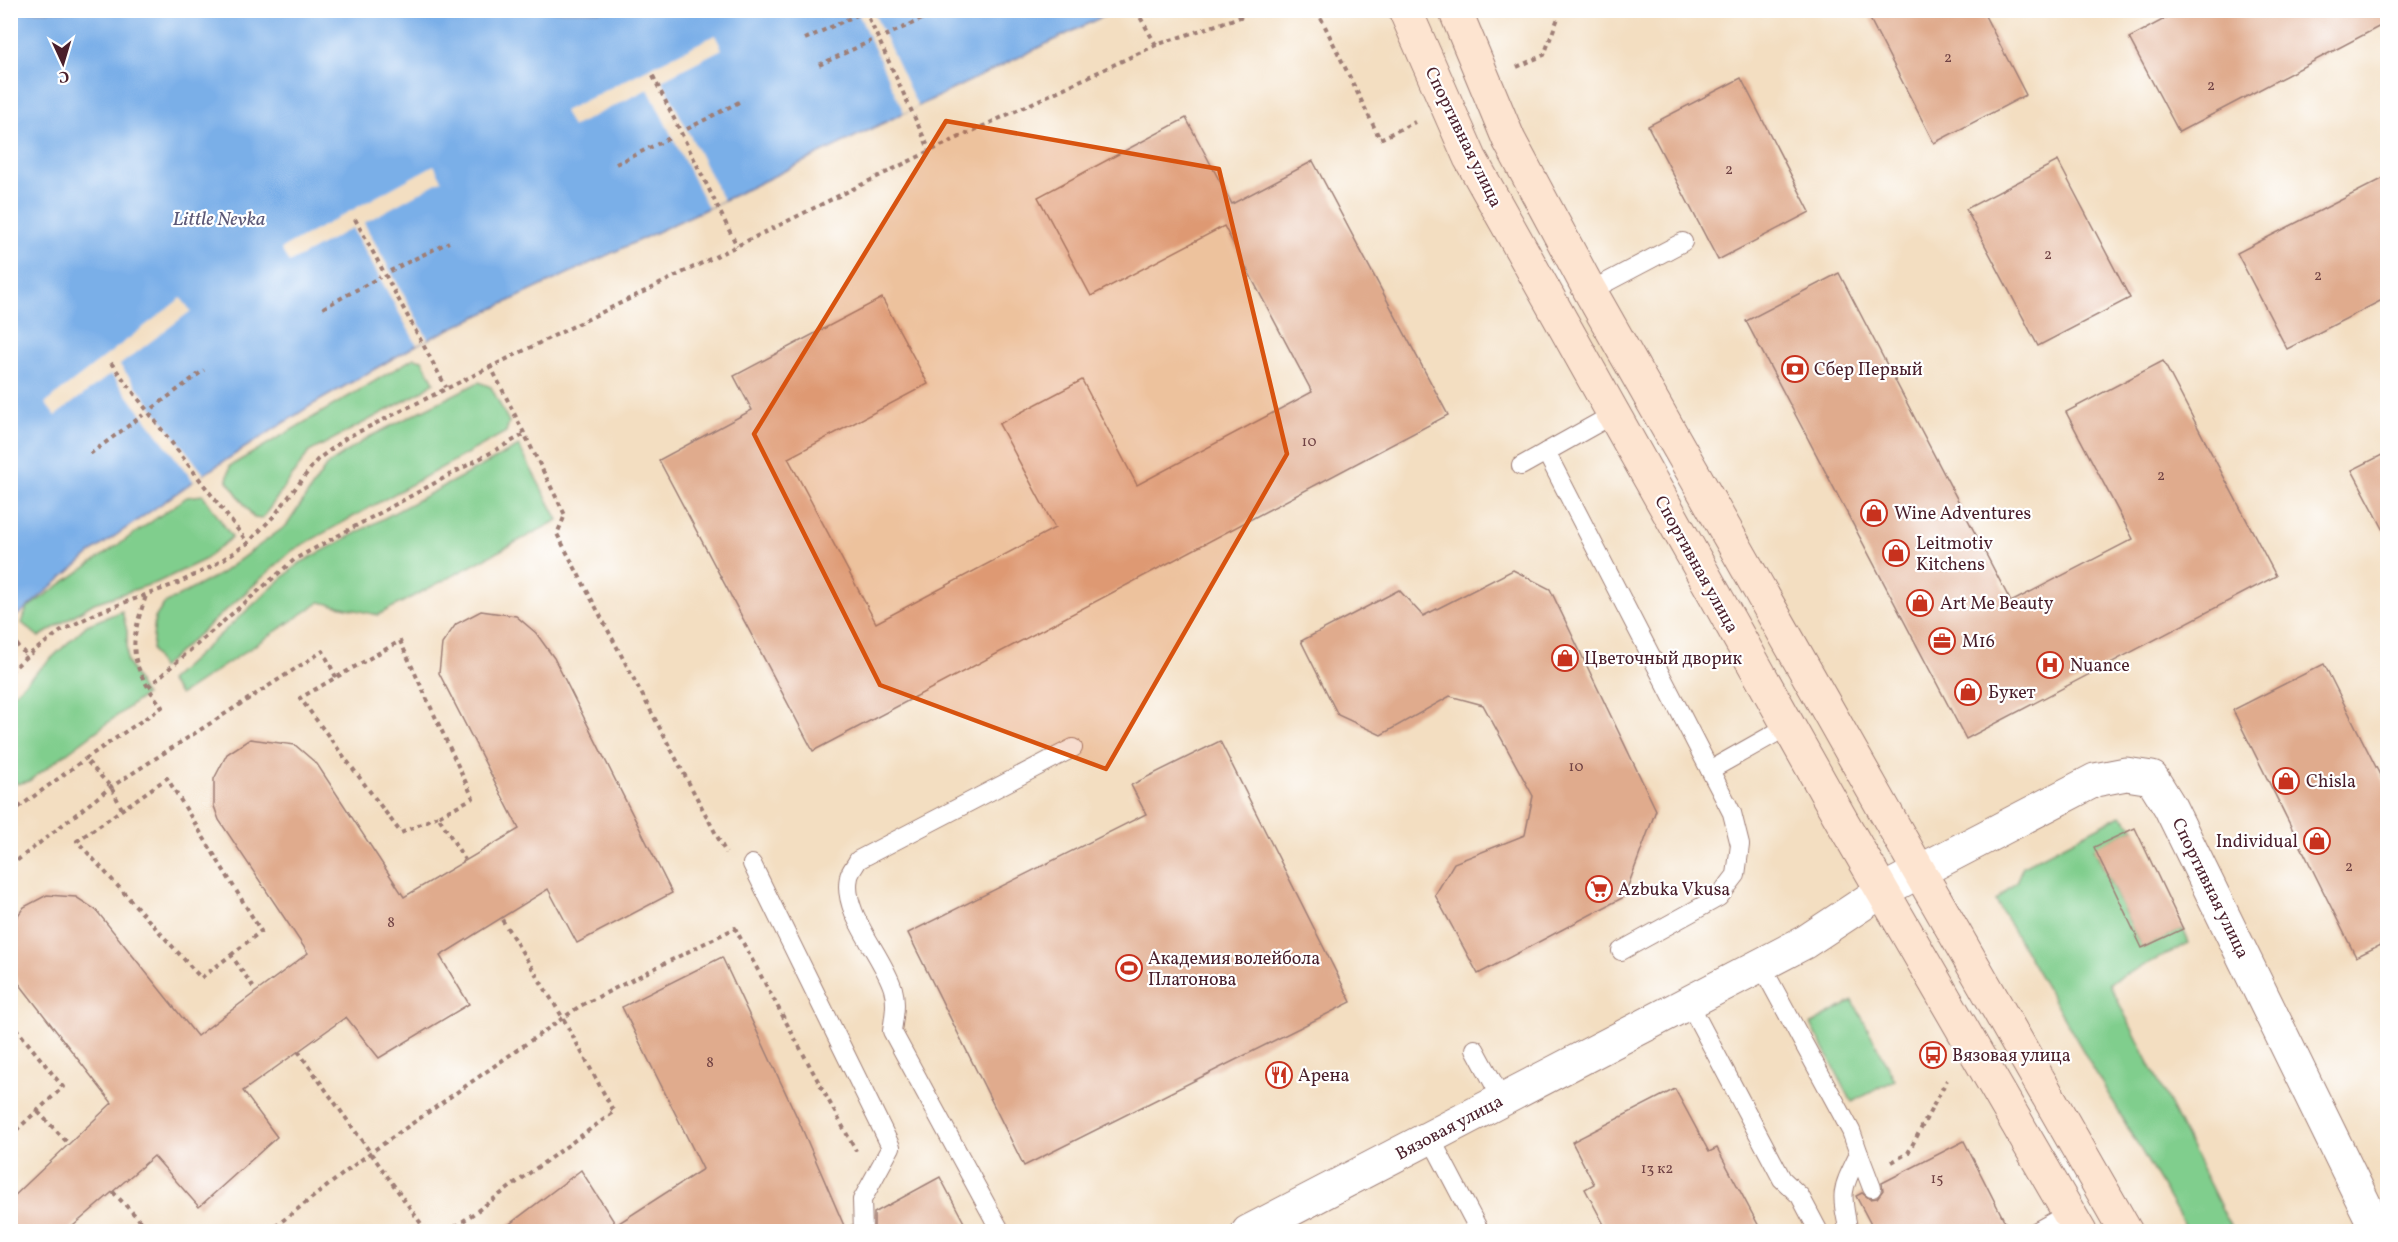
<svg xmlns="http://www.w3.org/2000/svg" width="2398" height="1242" viewBox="0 0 2398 1242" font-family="Vollkorn,serif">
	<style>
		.green { fill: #80ce8d; stroke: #65765c; stroke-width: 1.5 }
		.water { fill: #7aafe8; stroke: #62678a; stroke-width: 1.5 }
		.pier { fill: #f3dec1 }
		.building { fill: #e0ab8d }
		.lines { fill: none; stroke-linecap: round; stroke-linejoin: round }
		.lane-casing { stroke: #9e7e76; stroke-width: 20 }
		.street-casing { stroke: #9e7e76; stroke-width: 35 }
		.secondary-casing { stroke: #9e7e76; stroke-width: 35 }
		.path { stroke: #9e7e76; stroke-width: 4; stroke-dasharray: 4.5 4.5; stroke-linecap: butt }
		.lane { stroke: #fff; stroke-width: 18 }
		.street { stroke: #fff; stroke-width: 33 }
		.secondary { stroke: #fde4d0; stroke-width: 33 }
		.marked { fill: #d8530f; fill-opacity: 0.2; stroke: #d8530f; stroke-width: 4.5; stroke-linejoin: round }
		.labels { text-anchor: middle; stroke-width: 4.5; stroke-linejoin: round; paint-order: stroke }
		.number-label { font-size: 15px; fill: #704244 }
		.street-label { font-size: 18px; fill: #4a1f2b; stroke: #fff }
		.poi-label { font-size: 18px; fill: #4a1f2b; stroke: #fff; text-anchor: start }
		.water-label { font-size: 20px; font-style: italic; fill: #5d5977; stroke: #fff }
	</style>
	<rect width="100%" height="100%" fill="#fff"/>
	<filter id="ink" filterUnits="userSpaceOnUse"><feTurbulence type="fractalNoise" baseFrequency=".0167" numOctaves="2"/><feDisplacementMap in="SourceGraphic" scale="12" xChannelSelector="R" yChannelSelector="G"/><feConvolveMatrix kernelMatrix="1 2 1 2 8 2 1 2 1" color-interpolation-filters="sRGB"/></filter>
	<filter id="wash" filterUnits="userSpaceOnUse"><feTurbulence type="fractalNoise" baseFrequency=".008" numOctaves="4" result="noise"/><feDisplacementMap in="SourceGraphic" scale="24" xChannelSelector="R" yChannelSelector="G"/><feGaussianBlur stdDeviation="1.35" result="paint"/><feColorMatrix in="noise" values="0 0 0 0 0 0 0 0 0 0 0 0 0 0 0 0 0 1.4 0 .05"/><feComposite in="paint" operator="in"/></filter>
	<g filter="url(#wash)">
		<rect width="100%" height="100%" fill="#f3dec1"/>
		<g class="green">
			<polygon points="414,358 422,360 434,382 421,392 309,452 262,519 254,518 227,480 230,466"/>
			<polygon points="479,382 491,387 509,422 506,432 293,550 161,668 152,649 155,618 164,604 220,574 287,525 327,465 369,437"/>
			<polygon points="519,446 558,520 378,615 320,602 180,695 169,681 298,564"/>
			<polygon points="203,495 232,537 204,560 158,582 94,603 39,637 22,623 27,608 187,497"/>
			<polygon points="122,611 127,631 127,661 145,695 29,781 17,784 11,775 11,696 87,625"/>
			<polygon points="2121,815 2135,828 2094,848 2142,948 2183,929 2189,943 2109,983 2233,1231 2188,1231 1996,901 2016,882 2023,866"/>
			<polygon points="1853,1001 1895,1080 1852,1102 1811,1024"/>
		</g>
		<polygon class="water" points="11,11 1114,11 708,208 422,342 310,406 204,474 95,550 11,621"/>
		<g class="pier">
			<polygon points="857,11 873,11 918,107 904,113"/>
			<polygon points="715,35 722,49 662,80 723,200 708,208 648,89 572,127 564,111"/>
			<polygon points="434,165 442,180 364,223 428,339 417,345 352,228 289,263 281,249"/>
			<polygon points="181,298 191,311 120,365 204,474 194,482 111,374 55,416 45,403"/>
		</g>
		<g id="blocks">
			<g class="building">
				<polygon points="1886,10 1982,10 2026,95 1934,143 1870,19"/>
				<polygon points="2181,10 2388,10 2388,22 2179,132 2129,38"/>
				<polygon points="1741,78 1810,212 1718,260 1648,126"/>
				<polygon points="1186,118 1232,204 1313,161 1448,415 813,751 659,460 752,410 734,376 882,298 928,384 788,458 876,623 1055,528 999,424 1082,380 1137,485 1312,392 1224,226 1091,296 1038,197"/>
				<polygon points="2058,161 2130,298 2038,346 1966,209"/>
				<polygon points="2388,176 2388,297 2287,349 2237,253"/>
				<polygon points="1839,273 2011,602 2133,539 2066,412 2163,361 2276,576 1966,739 1746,321"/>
				<polygon points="2388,452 2388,538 2352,470"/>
				<polygon points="1513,570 1550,589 1656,810 1624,897 1478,974 1435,895 1454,863 1525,835 1533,796 1483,705 1450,696 1381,735 1338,715 1301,641 1399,590 1423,616"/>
				<polygon points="481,611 516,616 536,633 554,658 672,893 577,943 548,889 440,956 469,1004 379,1058 346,1017 243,1091 277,1137 199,1207 154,1156 66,1232 10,1232 10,1200 112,1103 18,982 10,965 10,926 24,907 47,895 76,897 96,910 197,1036 308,953 219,820 214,806 214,779 227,754 250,739 295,745 317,764 404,897 519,829 439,673 442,644 456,624"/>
				<polygon points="2324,664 2388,791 2388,941 2356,957 2233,710"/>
				<polygon points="1220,741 1351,1002 1024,1166 908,933 1146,814 1131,785"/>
				<polygon points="2135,828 2183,929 2142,948 2094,847"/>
				<polygon points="722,957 797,1117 845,1228 852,1225 852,1232 499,1232 581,1170 616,1225 703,1169 622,1007"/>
				<polygon points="1675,1089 1709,1152 1717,1148 1762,1232 1608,1232 1585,1189 1594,1184 1572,1142"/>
				<polygon points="1964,1141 2010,1232 1875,1232 1856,1196 1862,1193 1870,1199 1877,1198 1883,1190 1882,1183"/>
				<polygon points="940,1177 969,1232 874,1232 874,1213"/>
			</g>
		</g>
	</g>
	<g filter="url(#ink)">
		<use href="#blocks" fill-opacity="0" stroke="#9e7e76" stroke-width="1.5"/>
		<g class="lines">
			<defs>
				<g id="lane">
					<polyline points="1590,291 1683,242"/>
					<polyline points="1546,452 1732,813 1740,845 1736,875 1719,897 1621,951"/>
					<polyline points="1521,466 1614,414"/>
					<polyline points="1710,770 1788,726"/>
					<polyline points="752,864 891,1147 862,1200 863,1232"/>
					<path d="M1761,965L1851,1131L1859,1154C1841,1191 1840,1191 1849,1232"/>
					<polyline points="1689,1003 1782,1179 1800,1196 1819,1232"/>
					<polyline points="1475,1049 1502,1099"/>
					<polyline points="1430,1137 1480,1232"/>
					<polyline points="1859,1154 1872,1188"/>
					<path d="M1001,1232L892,1031C894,1017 897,1003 893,989C883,955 841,913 849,877C850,871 856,865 858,860L1073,748"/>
					<polyline points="2035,1232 2069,1213"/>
				</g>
				<polyline id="street" points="1248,1232 1805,942 1882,891 2095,780 2126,774 2152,778 2170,807 2378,1232"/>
				<g id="secondary">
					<polyline points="1405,10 1470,158 1843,823 2080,1232"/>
					<polyline points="1455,10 1509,140 1590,291 1919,871 2126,1232"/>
				</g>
			</defs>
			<use href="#lane" class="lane-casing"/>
			<use href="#street" class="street-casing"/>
			<use href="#secondary" class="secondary-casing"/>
			<g class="path">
				<polyline points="865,10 930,151"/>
				<polyline points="1136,10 1156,45"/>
				<polyline points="1317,10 1380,139 1415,122"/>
				<polyline points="885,36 933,14"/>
				<polyline points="805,39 859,14"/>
				<polyline points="819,65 871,41"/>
				<polyline points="1517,67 1544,55 1561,10"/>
				<polyline points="653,76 737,246"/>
				<polyline points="687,129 743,100"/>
				<polyline points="616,164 672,137"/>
				<polyline points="355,219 446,387"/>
				<polyline points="390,271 449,242"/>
				<polyline points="323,308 380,277"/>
				<polyline points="111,363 248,543"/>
				<polyline points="490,365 565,515 557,534 726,853"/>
				<polyline points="153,408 204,370"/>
				<polyline points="90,454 143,415"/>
				<polyline points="10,637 27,656"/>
				<polyline points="10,672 27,656 61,631 99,612 178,583 213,566 248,543 274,516 317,460 346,438 930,151 1156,45 1261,10"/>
				<polyline points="148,687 295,559 525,434"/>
				<path d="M122,809L111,787L85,759L162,707C129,663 128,647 146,596"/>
				<polyline points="11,813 85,759"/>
				<polyline points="438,816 401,833 300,698 400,641 473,798 438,816 465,860"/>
				<polyline points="10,866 111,787 323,651 336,677"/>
				<polyline points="231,955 261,931 167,778 77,841 201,978 231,955 256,991"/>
				<polyline points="10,1021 63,1087 10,1136"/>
				<polyline points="298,1051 427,1232"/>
				<polyline points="38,1112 69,1144"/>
				<polyline points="1892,1162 1908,1153 1947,1080"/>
				<polyline points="113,1192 151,1232"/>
				<polyline points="268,1232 370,1153 580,1006 735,928 856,1151"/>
				<polyline points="448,1232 614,1112 563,1018 501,918"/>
			</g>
			<use href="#lane" class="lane"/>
			<use href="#street" class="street"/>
			<use href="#secondary" class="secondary"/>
		</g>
	</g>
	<path class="marked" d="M946,121L1219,169L1287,454L1106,769L880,685L754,434Z"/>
	<defs>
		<symbol id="bank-ring" viewBox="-11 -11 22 22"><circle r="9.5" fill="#fff" stroke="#c8321e" stroke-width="1.5"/><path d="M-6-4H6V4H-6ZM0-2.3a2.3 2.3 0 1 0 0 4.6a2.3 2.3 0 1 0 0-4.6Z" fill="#c8321e"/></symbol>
		<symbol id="shop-ring" viewBox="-11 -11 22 22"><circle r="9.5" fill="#fff" stroke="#c8321e" stroke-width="1.5"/><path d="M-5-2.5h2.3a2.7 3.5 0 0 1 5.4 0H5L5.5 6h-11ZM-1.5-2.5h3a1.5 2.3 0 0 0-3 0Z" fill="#c8321e"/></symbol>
		<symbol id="office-ring" viewBox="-11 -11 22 22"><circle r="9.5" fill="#fff" stroke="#c8321e" stroke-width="1.5"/><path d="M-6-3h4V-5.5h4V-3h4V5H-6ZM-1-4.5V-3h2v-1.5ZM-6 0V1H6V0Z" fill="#c8321e"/></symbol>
		<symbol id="hospital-ring" viewBox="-11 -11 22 22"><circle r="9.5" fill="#fff" stroke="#c8321e" stroke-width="1.5"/><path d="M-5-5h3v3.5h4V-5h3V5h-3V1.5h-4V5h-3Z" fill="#c8321e"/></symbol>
		<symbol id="supermarket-ring" viewBox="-11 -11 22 22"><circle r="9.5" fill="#fff" stroke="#c8321e" stroke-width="1.5"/><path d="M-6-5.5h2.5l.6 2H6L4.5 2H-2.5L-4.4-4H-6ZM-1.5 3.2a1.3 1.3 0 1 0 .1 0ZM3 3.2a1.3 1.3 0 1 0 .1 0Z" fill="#c8321e"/></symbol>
		<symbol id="stadium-ring" viewBox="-11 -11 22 22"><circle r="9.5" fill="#fff" stroke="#c8321e" stroke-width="1.5"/><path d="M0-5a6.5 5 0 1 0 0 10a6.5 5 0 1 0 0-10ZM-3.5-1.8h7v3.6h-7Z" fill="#c8321e"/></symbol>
		<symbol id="bus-ring" viewBox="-11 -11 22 22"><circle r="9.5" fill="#fff" stroke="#c8321e" stroke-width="1.5"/><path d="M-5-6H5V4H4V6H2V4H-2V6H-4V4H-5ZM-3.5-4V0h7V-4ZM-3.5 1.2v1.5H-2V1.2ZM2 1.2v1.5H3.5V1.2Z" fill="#c8321e"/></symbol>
		<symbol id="restaurant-ring" viewBox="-11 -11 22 22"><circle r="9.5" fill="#fff" stroke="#c8321e" stroke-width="1.5"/><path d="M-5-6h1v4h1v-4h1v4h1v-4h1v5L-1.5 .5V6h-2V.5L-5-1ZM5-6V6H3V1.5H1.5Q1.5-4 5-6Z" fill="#c8321e"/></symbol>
	</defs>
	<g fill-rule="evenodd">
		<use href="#bank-ring" x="1780" y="354" width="30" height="30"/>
		<use href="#shop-ring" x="1859" y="498" width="30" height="30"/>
		<use href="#shop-ring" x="1881" y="538" width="30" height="30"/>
		<use href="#shop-ring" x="1905" y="588" width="30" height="30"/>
		<use href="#office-ring" x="1927" y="626" width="30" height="30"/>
		<use href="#shop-ring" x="1550" y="643" width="30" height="30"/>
		<use href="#hospital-ring" x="2035" y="650" width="30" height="30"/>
		<use href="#shop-ring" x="1953" y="677" width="30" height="30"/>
		<use href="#shop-ring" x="2271" y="766" width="30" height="30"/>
		<use href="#shop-ring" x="2302" y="826" width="30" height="30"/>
		<use href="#supermarket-ring" x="1584" y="874" width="30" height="30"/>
		<use href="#stadium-ring" x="1114" y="953" width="30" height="30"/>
		<use href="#bus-ring" x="1918" y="1040" width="30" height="30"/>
		<use href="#restaurant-ring" x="1264" y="1060" width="30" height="30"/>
	</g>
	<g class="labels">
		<g class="number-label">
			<text x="1948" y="62">2</text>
			<text x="2211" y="90">2</text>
			<text x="1729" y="174">2</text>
			<text x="2048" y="259">2</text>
			<text x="2318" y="280">2</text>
			<text x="1309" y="446">10</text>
			<text x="2161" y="480">2</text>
			<text x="1576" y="771">10</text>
			<text x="2349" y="871">2</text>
			<text x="391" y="927">8</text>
			<text x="710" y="1067">8</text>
			<text x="1657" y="1173">13 к2</text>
			<text x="1937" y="1183">15</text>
		</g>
		<g class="street-label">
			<text transform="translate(1464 137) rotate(64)" y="6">Спортивная улица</text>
			<text transform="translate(1697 564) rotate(61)" y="6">Спортивная улица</text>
			<text transform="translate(2211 888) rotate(64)" y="6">Спортивная улица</text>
			<text transform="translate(1449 1127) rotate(-28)" y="6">Вязовая улица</text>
		</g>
		<g class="poi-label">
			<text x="1814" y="375">Сбер Первый</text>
			<text x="1894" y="519">Wine Adventures</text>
			<text x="1916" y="549">Leitmotiv<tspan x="1916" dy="21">Kitchens</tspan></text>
			<text x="1940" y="609">Art Me Beauty</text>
			<text x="1962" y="647">M16</text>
			<text x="1584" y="664">Цветочный дворик</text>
			<text x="2070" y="671">Nuance</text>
			<text x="1988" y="698">Букет</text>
			<text x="2306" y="787">Chisla</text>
			<text x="2298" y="847" text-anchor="end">Individual</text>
			<text x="1618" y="895">Azbuka Vkusa</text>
			<text x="1148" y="964">Академия волейбола<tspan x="1148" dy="21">Платонова</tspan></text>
			<text x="1952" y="1061">Вязовая улица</text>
			<text x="1298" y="1081">Арена</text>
		</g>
		<g class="water-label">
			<text x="219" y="225">Little Nevka</text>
		</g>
	</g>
	<rect width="2398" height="1242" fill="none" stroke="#fff" stroke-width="36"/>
	<g transform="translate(63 63) rotate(176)" stroke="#ffffff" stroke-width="4.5" paint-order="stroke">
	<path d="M0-4.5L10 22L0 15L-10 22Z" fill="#4a1f2b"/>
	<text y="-9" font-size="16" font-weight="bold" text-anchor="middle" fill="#4a1f2b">С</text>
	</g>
</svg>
